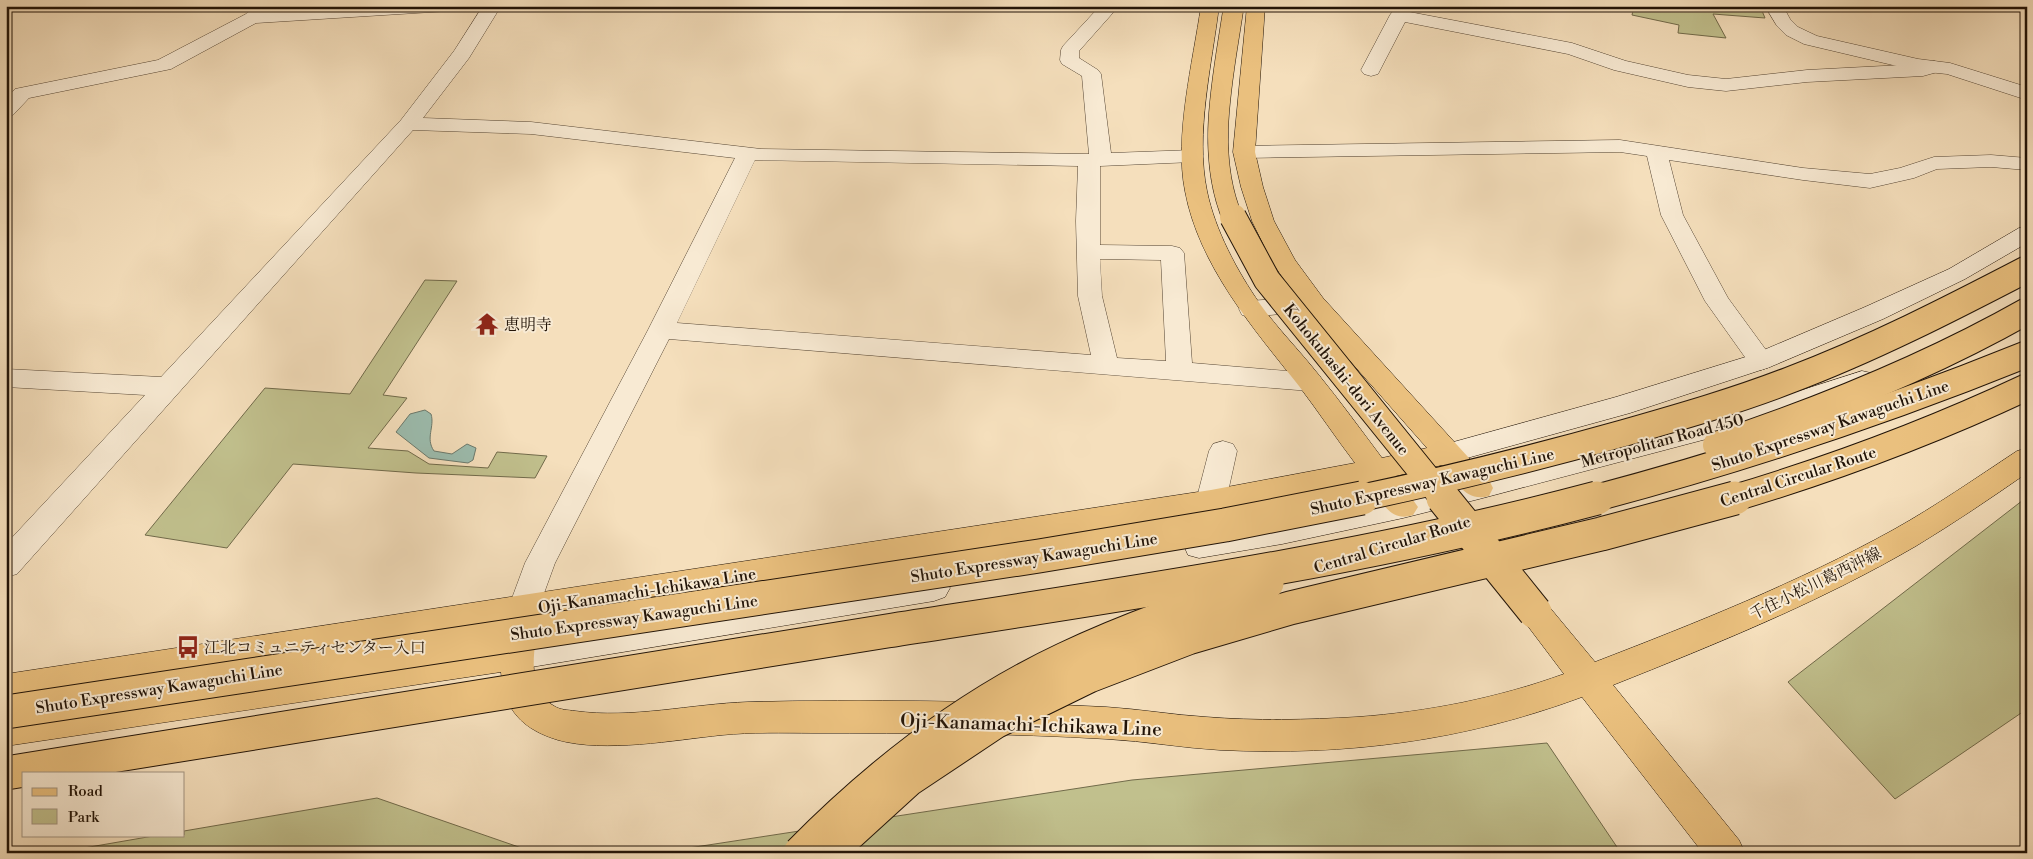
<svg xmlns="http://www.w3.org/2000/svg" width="2033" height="859" viewBox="0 0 2033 859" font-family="'Libre Bodoni','Noto Serif JP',serif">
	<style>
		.green { fill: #c1c08d; stroke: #716a4a }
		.water { fill: #9cbdaf; stroke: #6b796c }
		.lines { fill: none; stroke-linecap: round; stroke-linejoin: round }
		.minor-casing { stroke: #564634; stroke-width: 1 }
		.tertiary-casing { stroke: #564634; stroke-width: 1 }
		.secondary-casing { stroke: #211307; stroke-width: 1 }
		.primary-casing { stroke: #211307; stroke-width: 1 }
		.minor { fill: #f8ead3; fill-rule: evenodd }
		.tertiary { fill: #f8ead3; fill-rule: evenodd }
		.secondary { fill: #f8ead3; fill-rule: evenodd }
		.primary { fill: #eac07e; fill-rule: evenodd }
		.primary-bridge-far2-casing { stroke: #211307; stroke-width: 21; stroke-linecap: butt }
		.primary-bridge-far1-casing { stroke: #211307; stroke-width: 28; stroke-linecap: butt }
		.primary-bridge-casing { stroke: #211307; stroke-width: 35; stroke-linecap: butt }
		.motorway-bridge-far1-casing { stroke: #211307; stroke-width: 28; stroke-linecap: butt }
		.motorway-bridge-casing { stroke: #211307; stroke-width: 35; stroke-linecap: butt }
		.primary-bridge-far2 { stroke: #eac07e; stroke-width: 20 }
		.primary-bridge-far1 { stroke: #eac07e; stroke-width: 26 }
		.primary-bridge { stroke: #eac07e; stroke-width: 33 }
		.motorway-bridge-far1 { stroke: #eac07e; stroke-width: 26 }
		.motorway-bridge { stroke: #eac07e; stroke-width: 33 }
		.labels { text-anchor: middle; stroke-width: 4; stroke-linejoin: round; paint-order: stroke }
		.poi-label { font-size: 16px; fill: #211307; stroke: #f8ead3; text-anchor: start }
		.street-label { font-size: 16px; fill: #211307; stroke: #f8ead3 }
		.near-street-label { font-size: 19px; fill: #211307; stroke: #f8ead3 }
	</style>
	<rect width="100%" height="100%" fill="#f5dfbc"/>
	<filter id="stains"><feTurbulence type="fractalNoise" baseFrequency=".004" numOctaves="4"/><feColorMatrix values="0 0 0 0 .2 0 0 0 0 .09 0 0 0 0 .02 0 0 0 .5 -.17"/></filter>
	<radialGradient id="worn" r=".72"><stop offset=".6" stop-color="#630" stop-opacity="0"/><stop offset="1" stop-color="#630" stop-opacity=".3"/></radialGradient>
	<g class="green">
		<polygon points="1634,6 1760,6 1765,18 1713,14 1726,38 1678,33 1679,25 1632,15"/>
		<polygon points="425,280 457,281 383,395 407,398 368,448 408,451 429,464 488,468 497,452 547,456 535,478 416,473 293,464 227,548 145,535 265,388 350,394"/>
		<polygon points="2027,497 2027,709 1895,799 1788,682"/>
		<polygon points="1547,743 1621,853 656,853 1132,780"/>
		<polygon points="377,798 536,853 55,853 159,835 184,835 184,831"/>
	</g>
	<path class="water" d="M425,410L431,414C435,427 425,438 434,451L452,454L467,444L476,448L473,460L468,463L429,458L396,432L410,414Z"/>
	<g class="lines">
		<defs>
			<g id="minor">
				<polygon points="256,6 277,6 272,11 356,6 457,6 454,10 448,11 256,23 171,69 29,98 13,115 6,117 6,99 15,89 158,60 246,14"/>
				<path d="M483,6H501L469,58L423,118L531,122L761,149L1089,154L1082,76L1062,64L1060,60L1061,50L1063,46L1100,6H1119L1079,51V58L1098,70L1101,74L1111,153L1193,150L1200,152L1204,156L1200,160L1193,162L1100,166V245L1172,246L1180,248L1184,253L1192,363L1310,373L1319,375L1323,382L1319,389L1310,391L669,339L555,563L535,618L524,622L513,618L508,609L525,563L648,330L735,158L531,134L413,130L17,574L6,577V544L145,395L6,387V369L161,377L401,120L454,51ZM755,160L1078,166L1076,221L1078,296L1091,355L677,323ZM1100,259L1161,260L1166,361L1117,358L1102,296Z"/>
				<polygon points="1399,10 1572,43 1626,61 1688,75 1726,79 1807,70 1922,64 1934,61 1941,63 1944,67 1941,71 1923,76 1807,82 1726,91 1688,87 1614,70 1568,54 1405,22 1378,74 1371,76 1364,74 1361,70 1390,15 1393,11"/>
				<polygon points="1620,140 1803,168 1870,174 1900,168 1934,157 1991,155 2027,158 2027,170 1991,167 1937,169 1914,178 1870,188 1803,180 1669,160 1683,215 1728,298 1774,361 1770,367 1761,370 1752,367 1705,301 1661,215 1647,156 1620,152 1244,158 1237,156 1233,152 1237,148 1244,146"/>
				<polygon points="1310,296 1319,298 1322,304 1319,310 1251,317 1242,315 1239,309 1242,303 1251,301"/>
				<polygon points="1223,441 1233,444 1237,451 1226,501 1221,509 1211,512 1201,509 1196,501 1209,451 1213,444"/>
			</g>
			<polygon id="tertiary" points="1765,6 1783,6 1790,19 1798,27 1817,36 1918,59 1950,63 2027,87 2027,100 1947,74 1918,71 1804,44 1786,35 1777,26"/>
			<g id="secondary">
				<polygon points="2027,226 2027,243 1965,279 1883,319 1770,367 1630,413 1449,463 1439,460 1435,453 1439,446 1616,397 1752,355 1865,307 1949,269 2019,228"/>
				<polygon points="1862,371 1871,373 1875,380 1871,387 1733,432 1479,499 1403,518 1282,544 1199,558 1188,555 1184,546 1188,537 1199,534 1282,520 1403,496 1479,477 1730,413"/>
				<polygon points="934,575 945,579 950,588 945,597 934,601 519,669 507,665 503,655 507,645 519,641"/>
			</g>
			<path id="primary" d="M1201,6H1219C1212,64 1195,134 1207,191C1215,230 1237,271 1260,304C1277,328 1299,350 1318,374C1340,401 1361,430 1382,458L1427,448L1305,310L1272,262L1252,221L1241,187L1233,152L1247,6H1265L1255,152L1263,187L1274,221L1295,260L1323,298L1489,480L1493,488L1489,496C1466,503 1456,481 1442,465L1396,476L1418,507L1413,515C1389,523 1381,500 1369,482L1211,512L539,619C535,647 524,690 554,706C560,710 568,710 575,711C632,719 691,704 748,702C867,699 987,701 1106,707C1139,709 1173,715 1206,717C1256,721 1307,720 1357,717C1427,712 1498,698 1564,674L1524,621L1519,612L1524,603L1535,599L1546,603L1595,662C1696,623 1797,583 1893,530C1936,506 1976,478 2017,451L2027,448V473C1991,498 1954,523 1916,546C1820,602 1716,644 1613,685L1739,840L1745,853H1703L1582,697C1463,741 1347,756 1220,750C1183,748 1145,741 1107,739C1009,733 911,733 813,733C782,733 752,732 722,735C674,740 605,753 558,740C522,729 504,710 501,672L6,746V714L503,643L506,624L6,704V674L1211,490L1355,463C1336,438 1318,411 1299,386C1254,329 1199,266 1185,191C1174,136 1193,62 1201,6Z"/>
		</defs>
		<use href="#minor" class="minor-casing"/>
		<use href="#tertiary" class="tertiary-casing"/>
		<use href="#secondary" class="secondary-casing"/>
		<use href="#primary" class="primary-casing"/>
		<use href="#minor" class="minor"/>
		<use href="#tertiary" class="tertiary"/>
		<use href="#secondary" class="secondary"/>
		<use href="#primary" class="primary"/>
		<defs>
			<path id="primary-bridge-far2" d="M1233,11C1223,78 1205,154 1233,219"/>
			<polyline id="primary-bridge-far1" points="1233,217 1267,280 1444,499"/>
			<polyline id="primary-bridge" points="1443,498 1535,612"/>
			<g id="motorway-bridge-far1">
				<path d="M1716,445C1824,409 1928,367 2027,311"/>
				<path d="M1356,499C1446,480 1535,458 1624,433C1680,417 1736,401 1790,380C1872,349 1950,309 2027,269"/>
				<path d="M1592,499C1740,460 1886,411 2027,354"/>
				<path d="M1731,499C1832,469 1931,432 2027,387"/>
			</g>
			<g id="motorway-bridge">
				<polyline points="6,712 1039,556 1225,525 1362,498"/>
				<path d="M6,773C299,723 593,677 887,631C1125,594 1364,560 1597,498"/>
				<path d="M800,853C877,775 965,706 1065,659C1130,628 1198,605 1267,583"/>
				<polyline points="828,853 908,780 995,722 1089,676 1188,638 1290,608 1601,534 1735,498"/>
			</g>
		</defs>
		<use href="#primary-bridge-far2" class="primary-bridge-far2-casing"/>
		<use href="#primary-bridge-far1" class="primary-bridge-far1-casing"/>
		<use href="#primary-bridge" class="primary-bridge-casing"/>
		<use href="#motorway-bridge-far1" class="motorway-bridge-far1-casing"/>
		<use href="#motorway-bridge" class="motorway-bridge-casing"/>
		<use href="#primary-bridge-far2" class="primary-bridge-far2"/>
		<use href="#primary-bridge-far1" class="primary-bridge-far1"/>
		<use href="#primary-bridge" class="primary-bridge"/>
		<use href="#motorway-bridge-far1" class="motorway-bridge-far1"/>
		<use href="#motorway-bridge" class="motorway-bridge"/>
	</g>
	<defs>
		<symbol id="temple-bare" viewBox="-9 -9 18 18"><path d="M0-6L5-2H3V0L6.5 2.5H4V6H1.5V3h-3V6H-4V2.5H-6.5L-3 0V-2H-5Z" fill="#8f2418" stroke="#f8ead3" stroke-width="2.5" paint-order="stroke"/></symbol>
		<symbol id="bus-bare" viewBox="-9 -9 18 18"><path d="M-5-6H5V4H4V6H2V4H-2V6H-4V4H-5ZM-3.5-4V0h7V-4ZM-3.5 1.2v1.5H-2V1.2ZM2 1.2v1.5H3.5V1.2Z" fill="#8f2418" stroke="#f8ead3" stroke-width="2.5" paint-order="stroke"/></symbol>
	</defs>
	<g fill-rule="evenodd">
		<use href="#temple-bare" x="471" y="308" width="32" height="32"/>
		<use href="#bus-bare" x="172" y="631" width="32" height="32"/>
	</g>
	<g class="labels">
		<g class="poi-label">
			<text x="504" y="330">恵明寺</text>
			<text x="204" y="653">江北コミュニティセンター入口</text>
		</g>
		<g class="street-label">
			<text transform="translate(1347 379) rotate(51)" y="6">Kohokubashi-dori Avenue</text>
			<text transform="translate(1830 425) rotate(-19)" y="6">Shuto Expressway Kawaguchi Line</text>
			<text transform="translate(1662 440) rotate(-15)" y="6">Metropolitan Road 450</text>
			<text transform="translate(1798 476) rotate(-18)" y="6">Central Circular Route</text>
			<text transform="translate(1432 481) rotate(-13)" y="6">Shuto Expressway Kawaguchi Line</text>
			<text transform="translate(1392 544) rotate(-17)" y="6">Central Circular Route</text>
			<text transform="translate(1034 557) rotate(-9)" y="6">Shuto Expressway Kawaguchi Line</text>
			<text transform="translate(1815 583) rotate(-26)" y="6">千住小松川葛西沖線</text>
			<text transform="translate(647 590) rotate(-9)" y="6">Oji-Kanamachi-Ichikawa Line</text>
			<text transform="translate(634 617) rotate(-8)" y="6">Shuto Expressway Kawaguchi Line</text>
			<text transform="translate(159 688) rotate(-9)" y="6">Shuto Expressway Kawaguchi Line</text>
		</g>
		<g class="near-street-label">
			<text transform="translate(1031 724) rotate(2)" y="7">Oji-Kanamachi-Ichikawa Line</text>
		</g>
	</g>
	<rect width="2033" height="859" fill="none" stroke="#f5dfbc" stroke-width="25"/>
	<rect x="8" y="8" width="2018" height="844" fill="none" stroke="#211307" stroke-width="2.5"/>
	<rect x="12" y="12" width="2008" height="834" fill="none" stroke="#211307"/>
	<rect x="22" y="772" width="162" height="65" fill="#f8ead3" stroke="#a29481"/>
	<rect x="32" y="788" width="25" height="8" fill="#eac07e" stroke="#a29481"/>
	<text x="68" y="796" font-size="15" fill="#211307">Road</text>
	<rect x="32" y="809" width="25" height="15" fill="#c1c08d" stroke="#a29481"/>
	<text x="68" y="822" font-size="15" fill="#211307">Park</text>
	<rect width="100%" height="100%" filter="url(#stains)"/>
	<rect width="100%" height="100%" fill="url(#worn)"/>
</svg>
